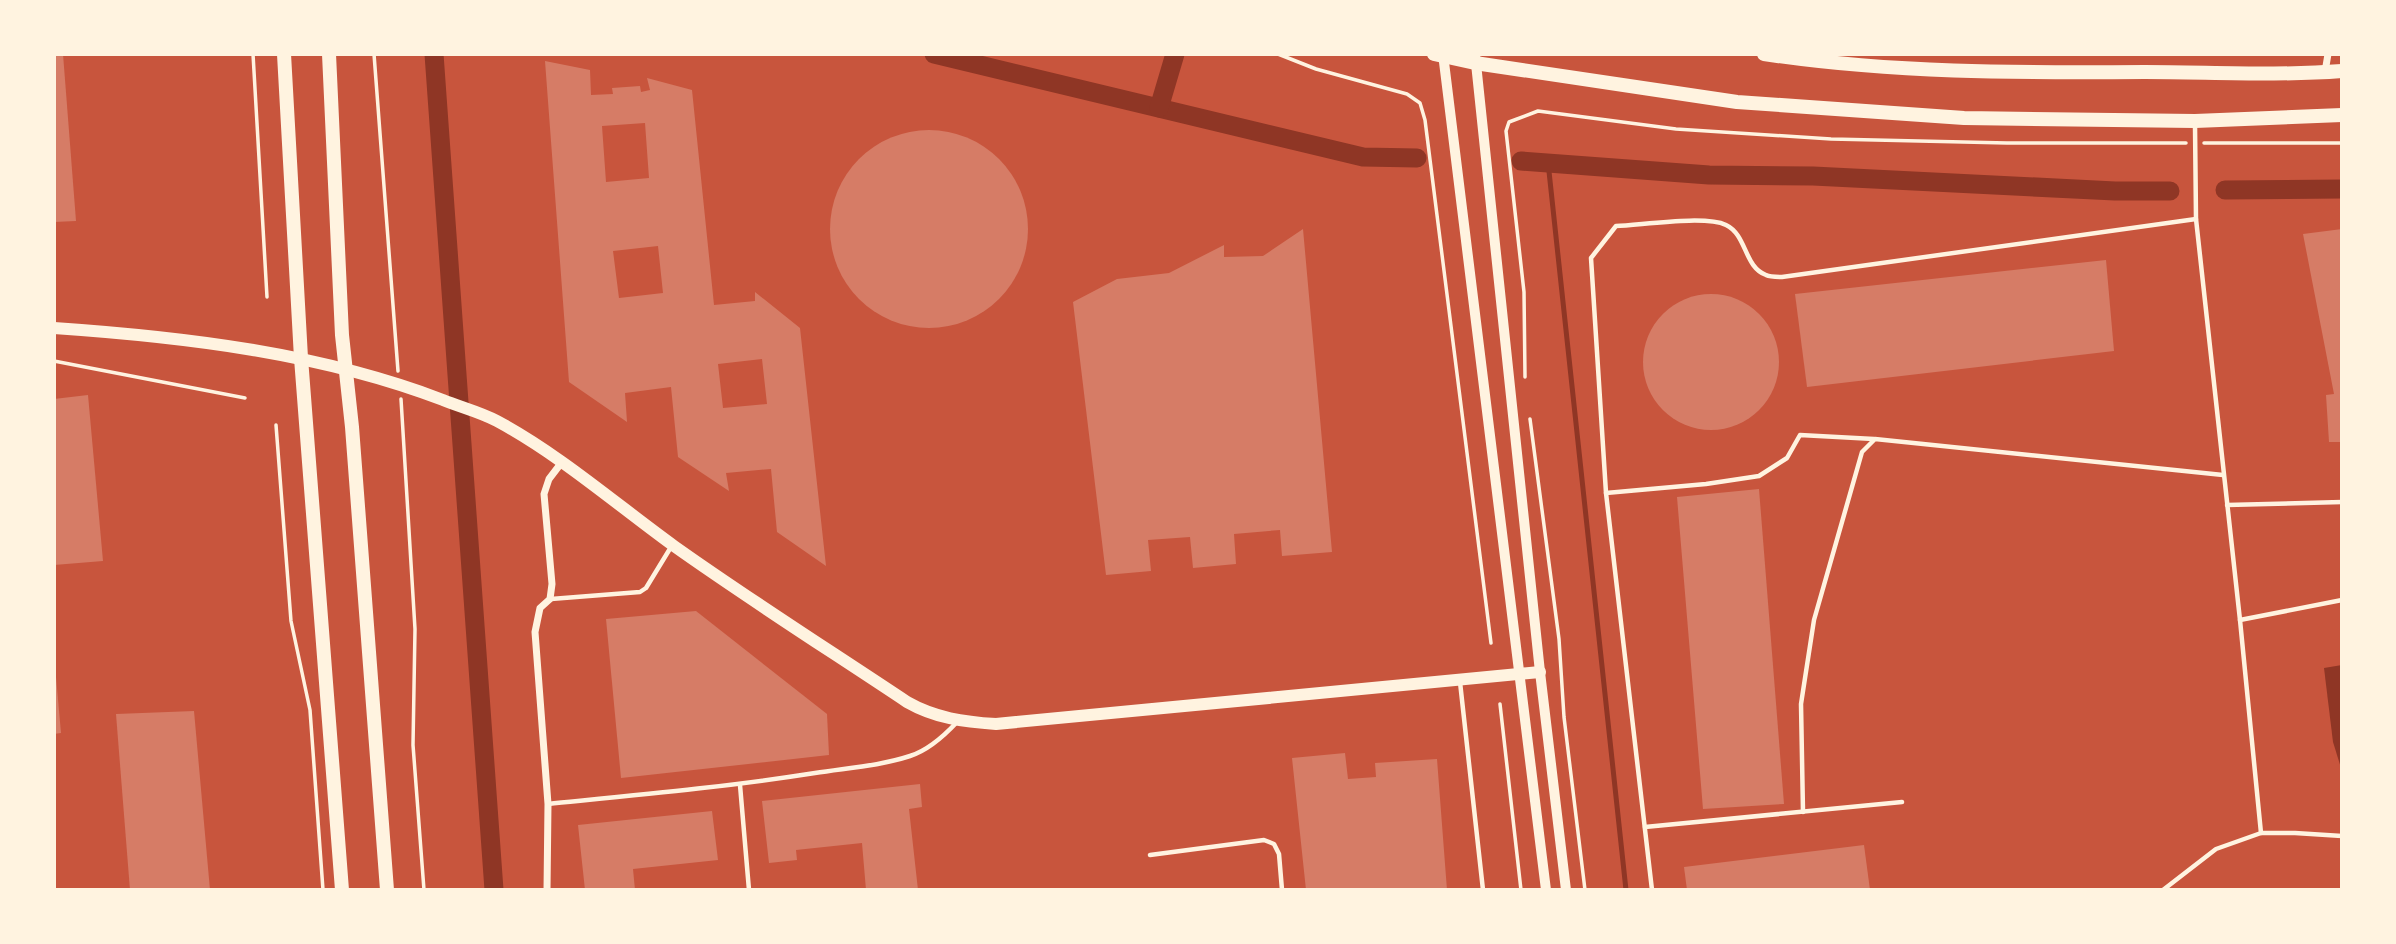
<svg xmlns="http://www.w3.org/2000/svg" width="2396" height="944" viewBox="0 0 2396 944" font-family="'Crimson Pro',serif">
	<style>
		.water { fill: #8f3625 }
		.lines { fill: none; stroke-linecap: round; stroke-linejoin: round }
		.stream { stroke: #8f3625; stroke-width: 5 }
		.canal { stroke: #8f3625; stroke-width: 19 }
		.building { fill: #d67c66; fill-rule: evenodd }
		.path { stroke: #fff3e0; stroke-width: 3.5 }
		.service { stroke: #fff3e0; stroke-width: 4.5 }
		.minor { stroke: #fff3e0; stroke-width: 7 }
		.tertiary { stroke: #fff3e0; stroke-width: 10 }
		.secondary { stroke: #fff3e0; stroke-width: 12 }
		.primary { stroke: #fff3e0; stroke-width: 14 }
	</style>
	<rect width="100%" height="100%" fill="#c8553d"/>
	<polygon class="water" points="2342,665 2342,771 2333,742 2324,668"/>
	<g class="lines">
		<polyline class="stream" points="1548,162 1626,890"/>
		<g class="canal">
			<polyline points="434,54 494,890"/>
			<polyline points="934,54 1363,157 1417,158"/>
			<polyline points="1159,108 1175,54"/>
			<polyline points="1521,161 1709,175 1813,176 2115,191 2170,191"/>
			<polyline points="2225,190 2342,189"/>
		</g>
	</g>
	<g class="building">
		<polygon points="54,54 63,54 76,221 54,222"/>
		<path d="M545,61L590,70L591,95L613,94L612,88L640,86L641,92L650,90L647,78L692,90L714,305L755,301V292L800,328L826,566L777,532L771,469L726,473L729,491L678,457L671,387L625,393L627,422L569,382ZM645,123L649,178L606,182L602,126ZM658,246L663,293L619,298L613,251ZM762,359L767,404L723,408L718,364Z"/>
		<circle cx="929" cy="229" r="99"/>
		<polygon points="1303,229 1332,552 1282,556 1280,530 1234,534 1236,564 1193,568 1190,537 1148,540 1151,571 1106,575 1073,302 1117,279 1169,273 1224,245 1224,257 1263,256"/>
		<polygon points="2342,229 2342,442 2329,442 2326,395 2334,394 2303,234"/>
		<polygon points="2106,260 2114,351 1807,387 1795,294"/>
		<circle cx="1711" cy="362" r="68"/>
		<polygon points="88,395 103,561 54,565 54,399"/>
		<polygon points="1759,489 1784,804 1703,809 1677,497"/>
		<polygon points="696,611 827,714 829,755 621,778 606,619"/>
		<polygon points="54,677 56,677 61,733 54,734"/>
		<polygon points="194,711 210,890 130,890 116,714"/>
		<polygon points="1345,753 1348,779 1376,777 1375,763 1437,759 1447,890 1306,890 1292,758"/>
		<polygon points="920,784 922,807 909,809 918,890 866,890 862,843 796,850 797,860 769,863 762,801"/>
		<polygon points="712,811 718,860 633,869 635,890 585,890 578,825"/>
		<polygon points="1864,845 1870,890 1687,890 1684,867"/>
	</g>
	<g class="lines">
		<g class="path">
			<polyline points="253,54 267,297"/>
			<polyline points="374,54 398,371"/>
			<polyline points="1278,54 1316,69 1407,94 1420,103 1425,120 1491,643"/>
			<polyline points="2204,143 2342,143"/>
			<polyline points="54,361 245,398"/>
			<polyline points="1525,377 1524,292 1506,131 1509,122 1538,111 1676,129 1831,139 2007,143 2186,143"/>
			<polyline points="401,399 415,629 413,745 424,890"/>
			<polyline points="1530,419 1559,639 1564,717 1585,890"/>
			<polyline points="276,425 291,621 310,710 323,890"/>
			<polyline points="1500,704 1521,890"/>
		</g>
		<g class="service">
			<polyline points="2195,125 2196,219 2240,620 2261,833"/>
			<polyline points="1606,493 1706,484 1759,476 1787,458 1800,435 1874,439"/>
			<polyline points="2227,505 2342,502"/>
			<polyline points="551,599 640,592 646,588 671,547"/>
			<polyline points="2240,620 2342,600"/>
			<polyline points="1460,682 1483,890"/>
			<polyline points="740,785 749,890"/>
			<path d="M548,804C638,795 726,787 815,773C846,768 880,766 910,756C929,750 944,736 957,722"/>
			<polyline points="1803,812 1801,704 1814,620 1862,452 1875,439 2223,475"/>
			<polyline points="1645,827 1902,802"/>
			<polyline points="1150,855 1264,840 1274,844 1279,854 1282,890"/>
			<path d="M1652,890L1606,493L1591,258L1616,226C1642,225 1705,215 1726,225C1747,235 1744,267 1766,275C1770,277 1777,277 1782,277L2196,219"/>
			<polyline points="2163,890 2216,849 2261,833 2295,833 2342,836"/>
		</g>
		<g class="minor">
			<polyline points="2325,72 2328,54"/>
			<polyline points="547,890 548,804 535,632 540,608 550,599 552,584 544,494 549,479 562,462"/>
		</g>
		<g class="tertiary">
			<polyline points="1443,54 1546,890"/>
			<polyline points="1475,54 1540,672 1566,890"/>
		</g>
		<path class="secondary" d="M54,328C185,337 320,353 443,400C460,407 480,412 497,421C560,455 616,504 674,546C750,600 829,650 907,702C935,718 964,722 996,724L1540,672"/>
		<g class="primary">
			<polyline points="284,54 301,358 342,890"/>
			<polyline points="329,54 342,335 352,427 387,890"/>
			<polyline points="1434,54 1475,63 1737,102 1964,118 2195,121 2342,115"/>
			<path d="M1764,54C1889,73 2018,73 2145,72C2210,72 2277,76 2342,71"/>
		</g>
	</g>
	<rect width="2396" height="944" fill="none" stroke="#fff3e0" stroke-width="112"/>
</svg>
